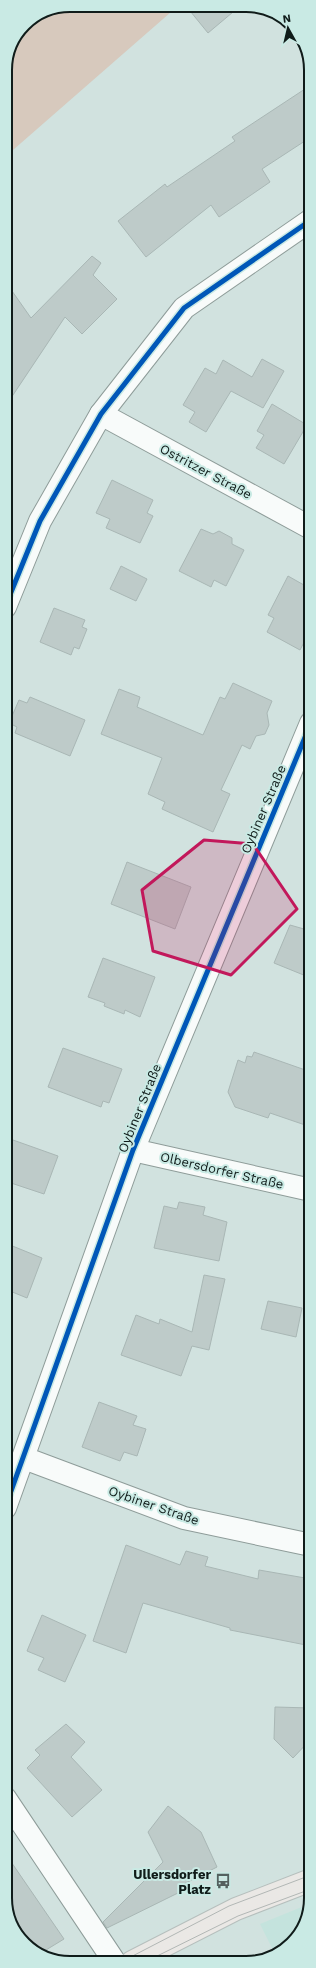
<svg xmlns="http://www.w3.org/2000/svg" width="316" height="1968" viewBox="0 0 316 1968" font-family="'Work Sans',sans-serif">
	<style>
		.built { fill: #c4e3dd }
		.green { fill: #d7c9bd }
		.building { fill: #becbc9; stroke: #a9b7b5 }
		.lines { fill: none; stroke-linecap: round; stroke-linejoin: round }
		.street-casing { stroke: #8e9c99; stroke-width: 24 }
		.primary-casing { stroke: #b6bfbd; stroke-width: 24 }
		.street { stroke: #f8fbfa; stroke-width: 22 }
		.primary { stroke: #eae8e5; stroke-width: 22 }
		.tram { stroke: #b2b7b5; stroke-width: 1 }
		.cycleway-casing { stroke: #c9eae4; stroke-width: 8 }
		.cycleway { stroke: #0057b8; stroke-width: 5 }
		.marked { fill: #c2185b; fill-opacity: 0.2; stroke: #c2185b; stroke-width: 3; stroke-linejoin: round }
		.labels { text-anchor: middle; stroke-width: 4; stroke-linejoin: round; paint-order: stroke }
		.street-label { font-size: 13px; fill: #101c1a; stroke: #c9eae4 }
		.poi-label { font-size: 13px; font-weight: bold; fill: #101c1a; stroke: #c9eae4; text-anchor: end }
		.rim { fill: none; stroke: #101c1a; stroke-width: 2 }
	</style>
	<rect width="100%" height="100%" fill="#d1e2df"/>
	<polygon class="built" points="309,1904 292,1944 274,1952 260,1924"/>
	<polygon class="green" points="70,5 168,6 171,12 5,157 5,66 24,24"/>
	<g class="building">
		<polygon points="186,6 209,7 239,7 208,33"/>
		<polygon points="311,85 311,137 262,169 270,182 219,217 211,205 146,257 118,221 165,184 167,187 235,141 232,137"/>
		<polygon points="92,256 101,263 93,275 117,299 82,334 65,317 5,407 5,281 31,318"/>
		<polygon points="262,359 284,371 263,408 231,391 206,432 189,422 195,412 183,405 205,368 216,374 223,360 252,377"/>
		<polygon points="272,404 307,425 284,464 256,448 264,435 257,431"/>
		<polygon points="112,480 153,500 147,513 153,516 140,543 106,528 110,519 96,513"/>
		<polygon points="201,529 213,534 219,531 232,538 232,544 244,550 226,586 214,580 211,587 179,571"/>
		<polygon points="121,566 147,579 136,601 110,589"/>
		<polygon points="288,576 311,589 311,629 300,650 267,632 274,618 268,615"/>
		<polygon points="54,608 85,620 82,627 87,629 79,649 74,647 71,655 40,642"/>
		<polygon points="233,683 272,701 267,713 269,725 265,734 256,736 250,749 242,745 221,790 230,794 213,832 162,809 165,802 148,794 162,758 101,734 119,689 140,697 137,707 203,735 220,697 225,699"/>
		<polygon points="30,697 85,720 70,756 15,733 17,727 9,723 19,700 27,703"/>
		<polygon points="127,862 191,887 175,929 111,904"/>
		<polygon points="290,925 311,931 311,978 274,963"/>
		<polygon points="103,958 155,977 140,1017 125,1010 124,1014 104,1006 105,1003 88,997"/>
		<polygon points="63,1048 122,1069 109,1103 103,1101 101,1107 48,1087"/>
		<polygon points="254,1052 311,1072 311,1127 270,1113 268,1118 235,1107 228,1092 238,1060 245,1063 247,1056 252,1057"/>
		<polygon points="13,1140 58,1156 44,1194 5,1181 5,1163"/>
		<polygon points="179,1202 205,1207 203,1215 227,1222 219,1261 154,1248 164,1206 177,1209"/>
		<polygon points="10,1245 42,1258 27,1298 5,1289 5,1258"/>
		<polygon points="204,1275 225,1279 209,1350 192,1346 181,1376 121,1355 136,1315 159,1324 160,1319 192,1332"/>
		<polygon points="268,1301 302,1308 296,1337 261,1329"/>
		<polygon points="99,1402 137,1416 133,1425 146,1429 137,1456 124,1452 120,1461 82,1447"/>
		<polygon points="126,1545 180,1565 186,1551 208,1557 205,1566 258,1579 259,1570 311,1579 311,1646 230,1630 230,1628 143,1603 126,1653 93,1641"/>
		<polygon points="42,1615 86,1635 65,1682 38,1670 44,1658 27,1651"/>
		<polygon points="275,1707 311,1708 311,1739 293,1758 274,1739"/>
		<polygon points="66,1724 85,1742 71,1757 102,1790 72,1817 27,1768 40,1755 35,1750"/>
		<polygon points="168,1806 201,1832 217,1867 180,1886 182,1891 107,1928 103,1922 163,1862 148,1832"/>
		<polygon points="5,1853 64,1939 41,1953 21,1941 5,1902"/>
	</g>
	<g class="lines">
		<defs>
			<g id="street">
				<polyline points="101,414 311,528"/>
				<polyline points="5,607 40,521 101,414 184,308 311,220"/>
				<polyline points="133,1150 311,1190"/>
				<polyline points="24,1458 184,1518 311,1545"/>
				<polyline points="5,1508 133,1150 311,723"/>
				<polyline points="5,1798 114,1961"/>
			</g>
			<polyline id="primary" points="132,1962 236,1909 311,1880"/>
		</defs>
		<use href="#street" class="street-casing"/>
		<use href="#primary" class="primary-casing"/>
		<use href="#street" class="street"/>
		<use href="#primary" class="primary"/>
		<g class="tram">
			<polyline points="121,1962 229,1906 311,1875"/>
			<polyline points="145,1962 238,1916 311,1889"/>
		</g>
		<defs>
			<g id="cycleway">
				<polyline points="5,607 40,521 101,414 184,308 311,220"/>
				<polyline points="5,1508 133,1150 311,723"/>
			</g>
		</defs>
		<use href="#cycleway" class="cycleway-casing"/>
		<use href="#cycleway" class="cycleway"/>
	</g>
	<path class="marked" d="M204,840L253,844L297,909L231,975L153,951L142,890Z"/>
	<defs>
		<symbol id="bus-bare" viewBox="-9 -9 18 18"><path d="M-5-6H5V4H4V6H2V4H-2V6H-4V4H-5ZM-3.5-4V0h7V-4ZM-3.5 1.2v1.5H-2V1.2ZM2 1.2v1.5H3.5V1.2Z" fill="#54615f" stroke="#c9eae4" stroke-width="2.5" paint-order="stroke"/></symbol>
	</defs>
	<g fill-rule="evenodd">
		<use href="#bus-bare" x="212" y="1870" width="22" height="22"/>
	</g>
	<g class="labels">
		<g class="street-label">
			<text transform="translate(206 471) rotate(28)" y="5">Ostritzer Straße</text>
			<text transform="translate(263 809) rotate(-67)" y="5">Oybiner Straße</text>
			<text transform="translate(139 1108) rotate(-68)" y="5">Oybiner Straße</text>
			<text transform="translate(222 1170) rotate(13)" y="5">Olbersdorfer Straße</text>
			<text transform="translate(154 1505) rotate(19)" y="5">Oybiner Straße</text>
		</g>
		<g class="poi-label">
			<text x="211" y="1879">Ullersdorfer<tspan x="211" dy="15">Platz</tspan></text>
		</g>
	</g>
	<path d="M0 0H316V1968H0ZM70 12H246A58 58 0 0 1 304 70V1898A58 58 0 0 1 246 1956H70A58 58 0 0 1 12 1898V70A58 58 0 0 1 70 12Z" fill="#c9eae4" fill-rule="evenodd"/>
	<path class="rim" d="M70 12H246A58 58 0 0 1 304 70V1898A58 58 0 0 1 246 1956H70A58 58 0 0 1 12 1898V70A58 58 0 0 1 70 12Z"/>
	<g transform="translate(288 28) rotate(352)" stroke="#c9eae4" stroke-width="3" paint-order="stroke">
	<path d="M0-3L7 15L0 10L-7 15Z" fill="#101c1a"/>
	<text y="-6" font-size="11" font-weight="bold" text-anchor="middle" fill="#101c1a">N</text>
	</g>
</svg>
